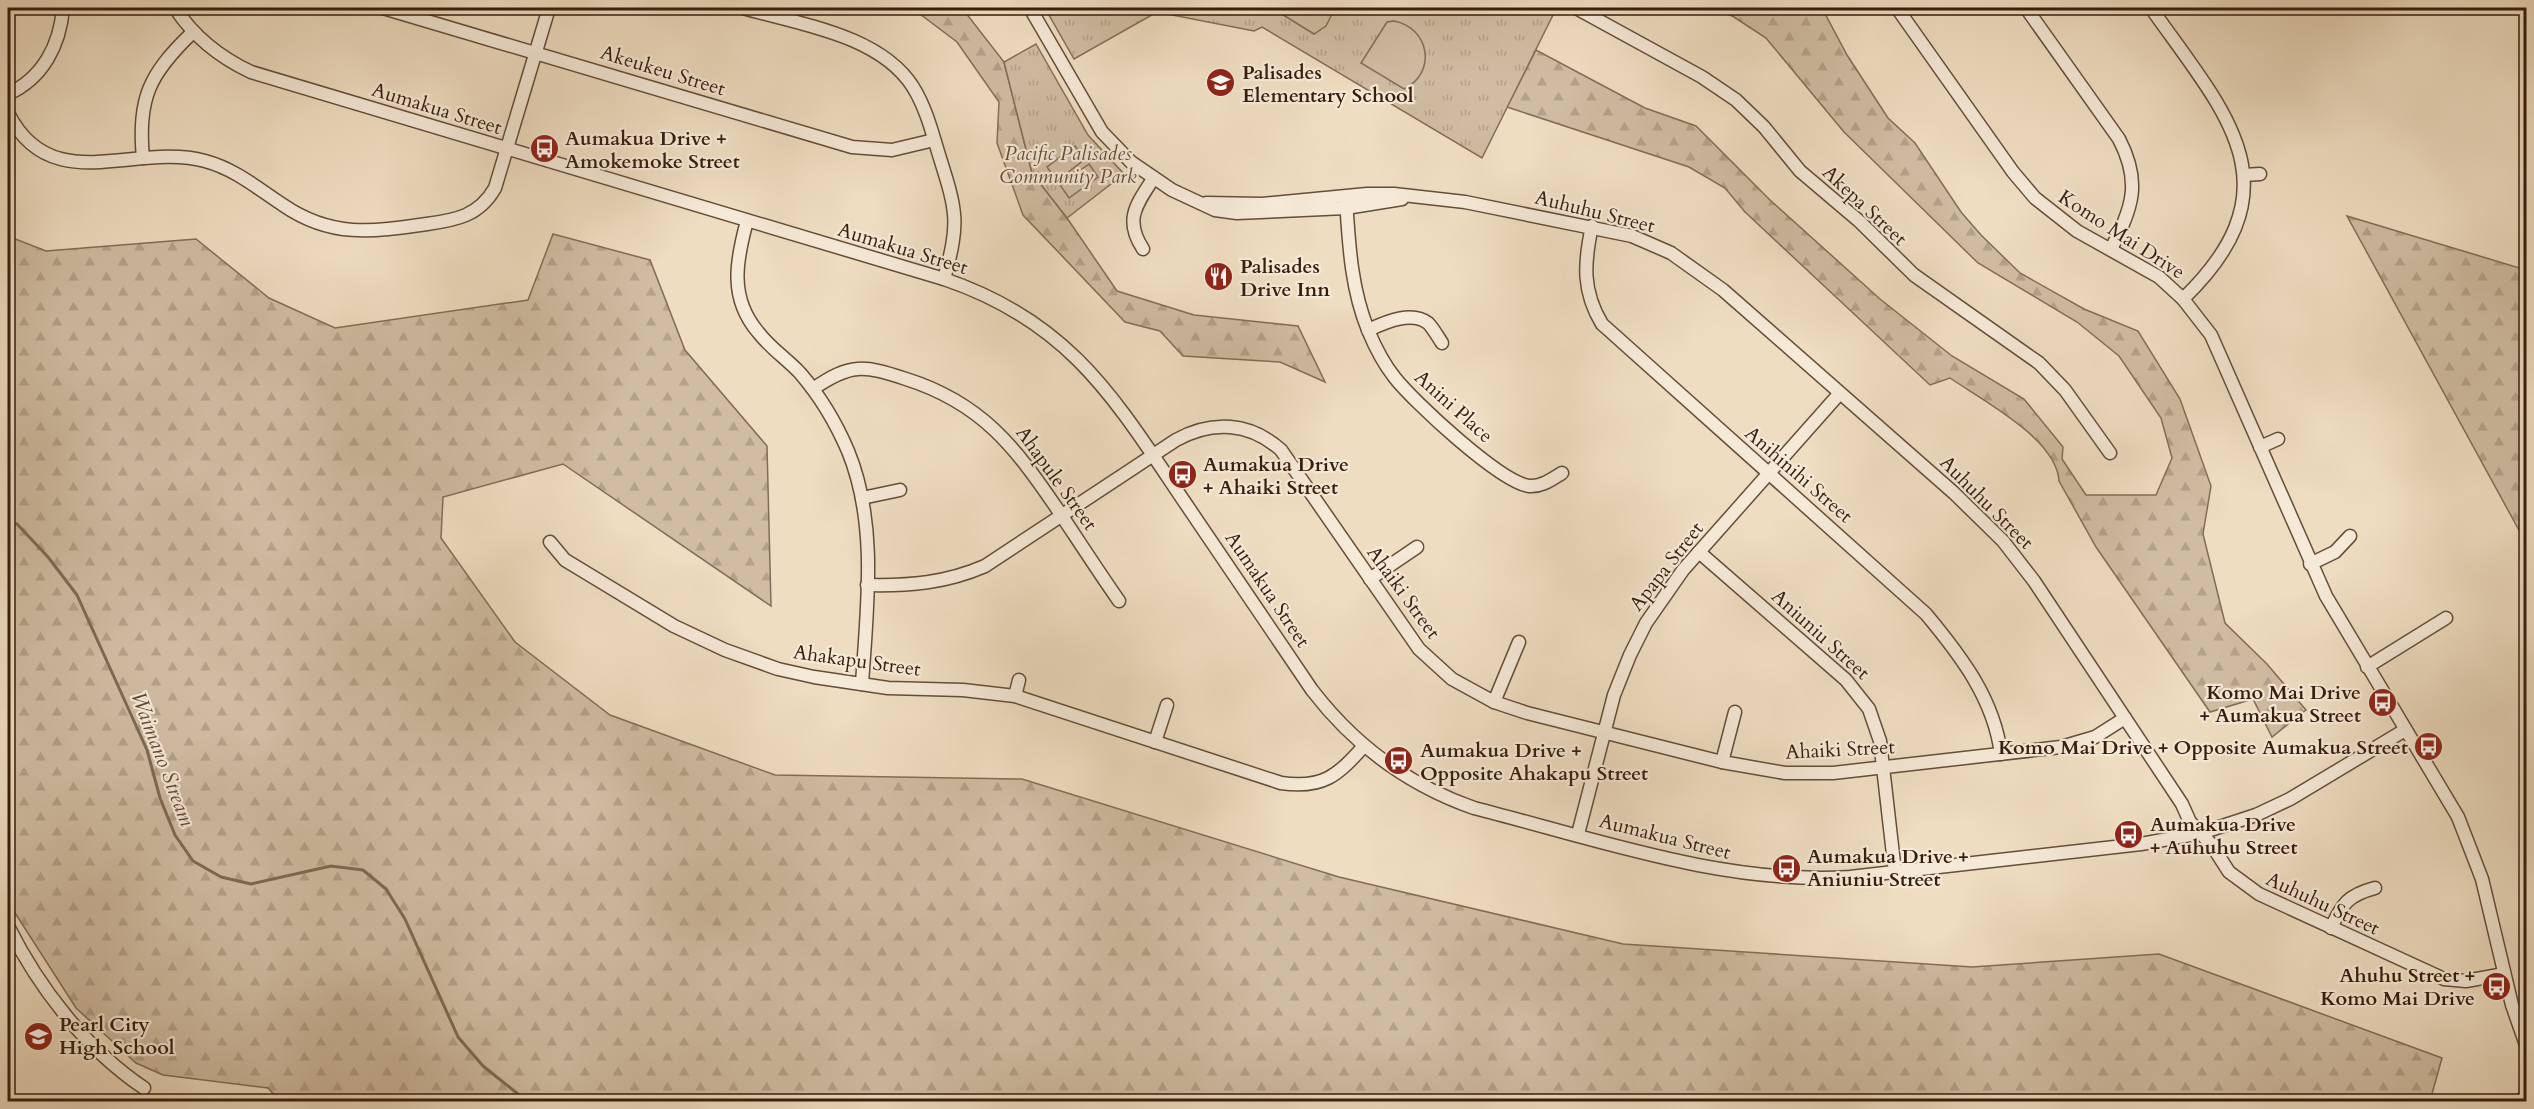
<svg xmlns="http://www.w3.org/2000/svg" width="2534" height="1109" viewBox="0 0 2534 1109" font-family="Cardo,serif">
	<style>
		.forest { fill: url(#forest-firs); stroke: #836c57; stroke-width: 1.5 }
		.park { fill: url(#park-tufts); stroke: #836c57; stroke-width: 1.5 }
		.pitch { fill: #d0bca2; stroke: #836c57; stroke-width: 1.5 }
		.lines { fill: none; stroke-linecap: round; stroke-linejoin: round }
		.stream { stroke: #7f6953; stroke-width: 3 }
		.minor-casing { stroke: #644d39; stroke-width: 15 }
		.minor { stroke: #f5e9d7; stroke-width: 12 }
		.labels { text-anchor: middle; stroke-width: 4.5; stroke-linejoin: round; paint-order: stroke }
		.street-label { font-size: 20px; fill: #361d0c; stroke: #f5e9d7 }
		.poi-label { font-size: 20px; font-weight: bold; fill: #361d0c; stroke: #f5e9d7; text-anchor: start }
		.park-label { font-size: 20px; font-style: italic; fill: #644d39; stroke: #f5e9d7 }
		.water-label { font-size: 21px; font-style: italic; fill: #614936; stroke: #f5e9d7 }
	</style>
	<defs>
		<pattern id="forest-firs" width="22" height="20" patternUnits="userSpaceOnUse" patternTransform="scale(1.5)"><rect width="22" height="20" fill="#d0bca2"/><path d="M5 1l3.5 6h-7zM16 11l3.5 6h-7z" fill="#b3a18a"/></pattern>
		<pattern id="park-tufts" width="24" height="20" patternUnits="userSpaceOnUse" patternTransform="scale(1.5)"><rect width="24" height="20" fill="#d0bca2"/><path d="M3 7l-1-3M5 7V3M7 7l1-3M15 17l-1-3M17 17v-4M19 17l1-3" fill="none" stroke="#b3a18a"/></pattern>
	</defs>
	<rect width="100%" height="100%" fill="#efddc1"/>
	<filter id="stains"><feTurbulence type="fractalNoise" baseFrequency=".00333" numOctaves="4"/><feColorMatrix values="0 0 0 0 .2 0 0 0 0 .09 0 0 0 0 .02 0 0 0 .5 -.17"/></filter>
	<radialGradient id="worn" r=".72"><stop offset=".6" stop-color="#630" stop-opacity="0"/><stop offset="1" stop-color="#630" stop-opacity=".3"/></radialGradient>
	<g class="forest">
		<polygon points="912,8 962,8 1004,62 1032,173 1067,218 1117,291 1194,315 1298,326 1325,382 1280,362 1183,356 1160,331 1125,322 1023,215 997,143 999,102 957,42"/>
		<path d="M1715,8H1822L1847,55L1888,118L1915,143L1961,212L1981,235L2020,273L2084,309L2138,331L2180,399L2211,486L2203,534L2225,623L2267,664L2306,710L2272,737L2253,699L2210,712L2096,547L2059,481C2057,439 1982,400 1950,378L1930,385L1745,212L1725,188L1689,167L1507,107L1536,50L1645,108L1696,126L1770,200L1880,299L1952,356L2024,399L2063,447L2062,459L2086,495H2156L2172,458L2161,418L2119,356L2077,322L1978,263L1844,132L1766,38L1734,17Z"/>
		<polygon points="2347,216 2526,270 2526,543"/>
		<polygon points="553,234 650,260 685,350 767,446 771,606 563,464 443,497 441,538 515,642 610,715 775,775 1022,779 1339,877 1623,944 1972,967 2159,954 2442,1058 2430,1101 281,1102 268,1088 163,1075 136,1063 76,1008 8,902 8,236 46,251 196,239 269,298 335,328 528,300"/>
	</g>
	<g class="park">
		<polygon points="1045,8 1553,8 1556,9 1482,158 1262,27 1254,31 1157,12 1074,59"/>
		<polygon points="1036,44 1088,135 1124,174 1067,218 1032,173 1004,62"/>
	</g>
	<g class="pitch">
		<polygon points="1272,8 1335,8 1326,26 1314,34"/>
		<path d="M1394,21C1430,28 1437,73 1404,89L1361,63L1387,22Z"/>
		<polygon points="1075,146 1085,159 1057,181 1047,167"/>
		<polygon points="1089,164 1098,177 1069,198 1060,185"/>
	</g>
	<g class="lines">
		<polyline class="stream" points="8,521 17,524 48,557 77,595 147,750 160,798 175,835 193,861 221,877 251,884 331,866 363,870 386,889 405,919 458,1037 483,1066 528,1102"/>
		<defs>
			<g id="minor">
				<path d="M175,8C194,37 219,57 251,72L944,279C1074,323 1117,403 1190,510C1231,570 1272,630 1312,690C1355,746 1408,785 1474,808C1596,839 1724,885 1850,877L2141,844L2201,833L2256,815L2290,799L2405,730"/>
				<polyline points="383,8 852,147 892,150 934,140"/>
				<path d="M743,8C799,24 880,35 913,87C926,108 932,132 939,155C957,212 960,222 944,279"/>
				<polyline points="1030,8 1102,132 1131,162 1172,190 1215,210 1237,213 1346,208 1402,199"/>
				<polyline points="1576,8 1702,77 1736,100 1764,127 1800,171 1859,221 1914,275 2039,363 2065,390 2110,453"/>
				<polyline points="1897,8 2013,172 2035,198 2077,231 2159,277 2183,299 2211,335 2326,596 2458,817 2482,879 2512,1005 2526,1045"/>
				<path d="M2026,8L2119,139C2142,183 2132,208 2111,249"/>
				<path d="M2151,8C2225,113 2300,186 2183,299"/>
				<path d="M8,94C43,78 60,45 63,8"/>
				<path d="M8,113C51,199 135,142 205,161C235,169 257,188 283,205C331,238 372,232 427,224C456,220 479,216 495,188L549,8"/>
				<path d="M143,158C137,98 150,73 193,32"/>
				<polyline points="2244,175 2260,174"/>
				<path d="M1346,200C1349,245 1351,288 1368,330C1375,347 1383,363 1395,378C1414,402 1500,482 1529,486C1542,487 1552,479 1562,473"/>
				<polyline points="1206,203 1262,204 1367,194 1394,194 1465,202 1632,236 1671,253 1723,290 1954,493 2003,541 2034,581 2182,804 2190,822 2211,844 2229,872 2259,894 2444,979 2466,981 2504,974"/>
				<path d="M747,221C736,261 729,298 758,332C770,348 787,359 800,373C820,396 836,423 848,451C878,524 867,607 862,684"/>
				<path d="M1592,226C1584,263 1582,291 1602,324L1926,614C1961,656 1994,699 2001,754"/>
				<path d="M1143,249C1124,220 1136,205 1153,179"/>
				<path d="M1368,330C1384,323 1411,310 1428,323C1433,328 1438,337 1442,343"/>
				<path d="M813,389C850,363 864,365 906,379C982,403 1015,447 1058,510C1078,540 1098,571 1119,601"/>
				<polyline points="2260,447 2278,439"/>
				<polyline points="862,498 900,490"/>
				<path d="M550,542L565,560L674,626L725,650L778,669L814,677L888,688L963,690L1015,696L1281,783C1323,789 1337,776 1364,746"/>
				<polyline points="1699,552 1846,680 1869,709 1880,741 1895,872"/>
				<polyline points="2310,564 2335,552 2350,536"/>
				<polyline points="1370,579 1417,547"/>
				<path d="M867,585C909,586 946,583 985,566L1176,440C1212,420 1250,422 1281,450L1419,649L1452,679L1494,702L1527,713L1722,762L1785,773H1833L2061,747L2095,737L2125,718"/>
				<polyline points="2367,667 2446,618"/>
				<polyline points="1015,696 1019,680"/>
				<polyline points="1494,702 1519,642"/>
				<polyline points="1155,742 1167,705"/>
				<polyline points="1722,762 1735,712"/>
				<polyline points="1578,834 1614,695 1630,655 1646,623 1683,570 1840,393"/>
				<path d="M8,926C39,988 86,1049 144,1088"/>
				<path d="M2331,928C2342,904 2348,895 2375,888"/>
				<polyline points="2520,1102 2526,1095"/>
			</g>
		</defs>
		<use href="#minor" class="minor-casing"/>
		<use href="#minor" class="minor"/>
	</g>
	<defs>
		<symbol id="school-disc" viewBox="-11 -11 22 22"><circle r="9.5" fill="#8f2418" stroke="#f5e9d7"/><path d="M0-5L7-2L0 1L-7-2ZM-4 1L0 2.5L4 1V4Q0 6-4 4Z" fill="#fff"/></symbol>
		<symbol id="bus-disc" viewBox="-11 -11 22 22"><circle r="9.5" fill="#8f2418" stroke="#f5e9d7"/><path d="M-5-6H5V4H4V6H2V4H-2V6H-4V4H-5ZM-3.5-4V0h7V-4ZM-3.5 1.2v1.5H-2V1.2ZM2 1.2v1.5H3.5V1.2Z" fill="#fff"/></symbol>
		<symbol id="restaurant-disc" viewBox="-11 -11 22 22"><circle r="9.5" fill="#8f2418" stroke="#f5e9d7"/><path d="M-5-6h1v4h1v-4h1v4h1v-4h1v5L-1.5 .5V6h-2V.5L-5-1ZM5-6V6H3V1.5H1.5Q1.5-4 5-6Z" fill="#fff"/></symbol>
	</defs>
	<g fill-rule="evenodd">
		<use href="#school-disc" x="1204" y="66" width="33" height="33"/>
		<use href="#bus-disc" x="528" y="132" width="33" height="33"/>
		<use href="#restaurant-disc" x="1202" y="260" width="33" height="33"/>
		<use href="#bus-disc" x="1166" y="458" width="33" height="33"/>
		<use href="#bus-disc" x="2366" y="686" width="33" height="33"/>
		<use href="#bus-disc" x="2412" y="730" width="33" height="33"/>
		<use href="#bus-disc" x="1382" y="744" width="33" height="33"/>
		<use href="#bus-disc" x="2112" y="818" width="33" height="33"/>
		<use href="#bus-disc" x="1770" y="852" width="33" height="33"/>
		<use href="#bus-disc" x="2480" y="970" width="33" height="33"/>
		<use href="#school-disc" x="22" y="1020" width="33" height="33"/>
	</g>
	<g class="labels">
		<g class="street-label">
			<text transform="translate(663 70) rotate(17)" y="7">Akeukeu Street</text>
			<text transform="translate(437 108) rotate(17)" y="7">Aumakua Street</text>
			<text transform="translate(1865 205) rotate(43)" y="7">Akepa Street</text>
			<text transform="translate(1595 211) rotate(14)" y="7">Auhuhu Street</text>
			<text transform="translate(2122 234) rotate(33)" y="7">Komo Mai Drive</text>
			<text transform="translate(903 248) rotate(17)" y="7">Aumakua Street</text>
			<text transform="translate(1454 406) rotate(42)" y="7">Anini Place</text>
			<text transform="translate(1799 474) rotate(41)" y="7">Anihinihi Street</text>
			<text transform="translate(1057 478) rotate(54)" y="7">Ahapule Street</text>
			<text transform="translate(1987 502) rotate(45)" y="7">Auhuhu Street</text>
			<text transform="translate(1666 566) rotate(-52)" y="7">Apapa Street</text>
			<text transform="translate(1268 589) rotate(56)" y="7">Aumakua Street</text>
			<text transform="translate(1404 592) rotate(54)" y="7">Ahaiki Street</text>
			<text transform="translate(1821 634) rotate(42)" y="7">Aniuniu Street</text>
			<text transform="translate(857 660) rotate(8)" y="7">Ahakapu Street</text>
			<text transform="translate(1840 749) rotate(-3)" y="7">Ahaiki Street</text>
			<text transform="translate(1665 836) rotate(14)" y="7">Aumakua Street</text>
			<text transform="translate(2323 903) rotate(25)" y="7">Auhuhu Street</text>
		</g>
		<g class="poi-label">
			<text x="1242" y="79">Palisades<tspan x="1242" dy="23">Elementary School</tspan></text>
			<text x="565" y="145">Aumakua Drive +<tspan x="565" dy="23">Amokemoke Street</tspan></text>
			<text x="1240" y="273">Palisades<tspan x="1240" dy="23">Drive Inn</tspan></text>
			<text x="1203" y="471">Aumakua Drive<tspan x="1203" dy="23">+ Ahaiki Street</tspan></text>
			<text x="2361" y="699" text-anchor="end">Komo Mai Drive<tspan x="2361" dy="23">+ Aumakua Street</tspan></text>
			<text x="2408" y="754" text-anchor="end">Komo Mai Drive + Opposite Aumakua Street</text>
			<text x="1420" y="757">Aumakua Drive +<tspan x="1420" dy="23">Opposite Ahakapu Street</tspan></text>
			<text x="2150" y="831">Aumakua Drive<tspan x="2150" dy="23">+ Auhuhu Street</tspan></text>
			<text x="1807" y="863">Aumakua Drive +<tspan x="1807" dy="23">Aniuniu Street</tspan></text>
			<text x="2475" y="982" text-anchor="end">Ahuhu Street +<tspan x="2475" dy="23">Komo Mai Drive</tspan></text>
			<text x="59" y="1031">Pearl City<tspan x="59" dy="23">High School</tspan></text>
		</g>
		<g class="park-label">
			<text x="1068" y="160">Pacific Palisades<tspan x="1068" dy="23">Community Park</tspan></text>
		</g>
		<g class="water-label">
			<text transform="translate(163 759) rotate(69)" y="7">Waimano Stream</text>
		</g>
	</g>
	<rect width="2534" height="1109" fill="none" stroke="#efddc1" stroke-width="30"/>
	<rect x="9" y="9" width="2516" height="1091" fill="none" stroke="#361d0c" stroke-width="3"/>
	<rect x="15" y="15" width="2504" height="1079" fill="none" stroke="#361d0c" stroke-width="1.5"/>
	<rect width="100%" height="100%" filter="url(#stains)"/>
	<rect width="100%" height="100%" fill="url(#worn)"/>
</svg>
